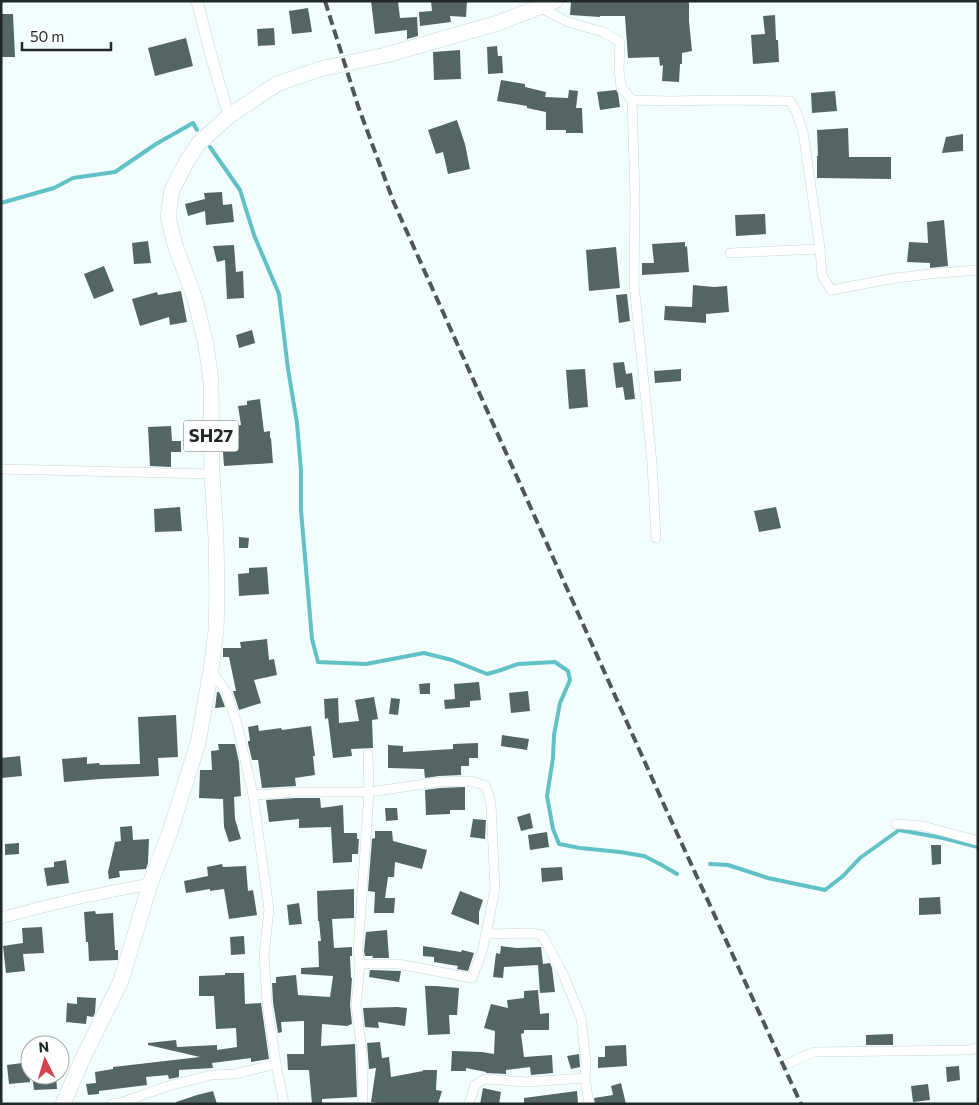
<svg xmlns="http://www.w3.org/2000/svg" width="979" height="1105" viewBox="0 0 979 1105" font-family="Commissioner,sans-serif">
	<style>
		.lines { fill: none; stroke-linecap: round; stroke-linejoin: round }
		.stream { stroke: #62c1c7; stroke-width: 4 }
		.building { fill: #546566 }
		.minor-casing { stroke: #c3d6d7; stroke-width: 10 }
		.tertiary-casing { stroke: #c3d6d7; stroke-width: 12 }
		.primary-casing { stroke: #c3d6d7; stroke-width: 16 }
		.minor { stroke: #fff; stroke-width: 9 }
		.tertiary { stroke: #fff; stroke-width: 11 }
		.primary { stroke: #fff; stroke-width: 15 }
		.rail { stroke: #4e5657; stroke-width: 4; stroke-dasharray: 10 5; stroke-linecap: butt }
		.labels { text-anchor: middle; stroke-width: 5; stroke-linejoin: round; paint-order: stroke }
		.shield { fill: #fff; stroke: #646869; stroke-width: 1 }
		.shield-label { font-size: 18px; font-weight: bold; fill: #212829 }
	</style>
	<rect width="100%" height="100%" fill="#f2fdfe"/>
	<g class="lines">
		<g class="stream">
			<polyline points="210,147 240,190 254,235 279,294 288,369 297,423 301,470 301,510 312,639 318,662 366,664 424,653 452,660 487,674 498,671 518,664 555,662 568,671 570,680 560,703 554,735 553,758 547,796 553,829 559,844 580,848 620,852 644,856 660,864 677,874"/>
			<polyline points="1,203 54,188 73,178 115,172 156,144 193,123 197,130"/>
			<polyline points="710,864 728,865 768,878 825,890 843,876 860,858 899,830 943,838 978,847"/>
		</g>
	</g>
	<g class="building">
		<polygon points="371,1 398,1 400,18 417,17 418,36 407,39 407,30 375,34"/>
		<polygon points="431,1 467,1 466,17 450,16 451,22 420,26 419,12 432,11"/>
		<polygon points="571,1 689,1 689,21 692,51 682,53 682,64 680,64 679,82 662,81 663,65 660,66 659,57 628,58 625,16 600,16 600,17 570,15"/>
		<polygon points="308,8 312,32 292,34 289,11"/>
		<polygon points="1,14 13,14 15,57 2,57"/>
		<polygon points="775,15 776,40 778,40 779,62 753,64 751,35 765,34 763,16"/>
		<polygon points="274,28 275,45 258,46 257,29"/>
		<polygon points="186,38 193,66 155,76 148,48"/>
		<polygon points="497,46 498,56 502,56 503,73 488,74 487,47"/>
		<polygon points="460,50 461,79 434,80 433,52"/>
		<polygon points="501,80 525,84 525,87 546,92 545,97 568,98 569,90 578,91 576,108 582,108 583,133 566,133 566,130 546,130 546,112 527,108 527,106 497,101"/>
		<polygon points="616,90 618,93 620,107 600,110 597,92"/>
		<polygon points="835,91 837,111 812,113 811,93"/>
		<polygon points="457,120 465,144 470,169 448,174 443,152 436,154 428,130"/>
		<polygon points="848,128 849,157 891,157 891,179 817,178 817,156 818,156 817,130"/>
		<polygon points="963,134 963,151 942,153 946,137"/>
		<polygon points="222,192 223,205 232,204 234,222 206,225 205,211 188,216 185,204 205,199 204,193"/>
		<polygon points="765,214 766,234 736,236 735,215"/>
		<polygon points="944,220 948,266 930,268 930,263 907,262 909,242 928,243 927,222"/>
		<polygon points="148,241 151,263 134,264 132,243"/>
		<polygon points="685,242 685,247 687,246 689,272 642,275 642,263 654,263 652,244"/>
		<polygon points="234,245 236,272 243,271 244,298 227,299 225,260 217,262 213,246"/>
		<polygon points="616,247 620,288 589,291 586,250"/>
		<polygon points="104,266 114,291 94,299 84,274"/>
		<polygon points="693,285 714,287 727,286 729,312 706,314 706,323 664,320 665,306 692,307"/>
		<polygon points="181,291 187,322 170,325 169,317 140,326 132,299 157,292 158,295"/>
		<polygon points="627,294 630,321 619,323 616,295"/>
		<polygon points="252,330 255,343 239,348 236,335"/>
		<polygon points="624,362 626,374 632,373 635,399 625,400 623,387 616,388 613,363"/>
		<polygon points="585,369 588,407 569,409 566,370"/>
		<polygon points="681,369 681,381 655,383 654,371"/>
		<polygon points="260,399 264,432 270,431 270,438 271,438 273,463 224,466 223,452 224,452 222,428 241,425 238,406 247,405 247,401"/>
		<polygon points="171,426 172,441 181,441 181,452 171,452 171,467 150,466 148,427"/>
		<polygon points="180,507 182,531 155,532 154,509"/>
		<polygon points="776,507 781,528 759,532 754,511"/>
		<polygon points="239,537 249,538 248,548 239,548"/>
		<polygon points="267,567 269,594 239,596 238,574 249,573 249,568"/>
		<polygon points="267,639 269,660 274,659 277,675 254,680 261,703 239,710 233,691 236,691 229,657 223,657 223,648 241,648 240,642"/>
		<polygon points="479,682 481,700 470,701 470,707 445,709 444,700 455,699 454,684"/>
		<polygon points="430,683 430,694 420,694 419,684"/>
		<polygon points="528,691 530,711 511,713 509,693"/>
		<polygon points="217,692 219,692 221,696 225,707 215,708"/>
		<polygon points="374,697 378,719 372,720 373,748 351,749 352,756 333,758 328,718 325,719 324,699 338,698 339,723 359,721 355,700"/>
		<polygon points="391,698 400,699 398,715 389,714"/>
		<polygon points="176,715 178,757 158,758 159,776 100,779 64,782 62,759 87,757 87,764 99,763 100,765 140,764 138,717"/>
		<polygon points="258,725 259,731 281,728 282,730 311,726 315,756 313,756 315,775 295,778 296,786 262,788 258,760 252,760 248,743 248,741 250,741 248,727"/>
		<polygon points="502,735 529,739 527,750 501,746"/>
		<polygon points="478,743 478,758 469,758 469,766 461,766 461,775 439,776 425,778 424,769 388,768 388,745 403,746 403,752 453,749 453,744"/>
		<polygon points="218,744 235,744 239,762 241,796 234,797 235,819 241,839 229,842 224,827 223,799 199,798 200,770 212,770 211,751 219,750"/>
		<polygon points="20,756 22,776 1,778 1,758"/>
		<polygon points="465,787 465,810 450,810 450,814 426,815 425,790 440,788"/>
		<polygon points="296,798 320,798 321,808 343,805 344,833 357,833 357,839 359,839 358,854 352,854 352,862 333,863 331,827 299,828 299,819 269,822 266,800"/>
		<polygon points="385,808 397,808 398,820 386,821"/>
		<polygon points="530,813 533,828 521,831 517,817"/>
		<polygon points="473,819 486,820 485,839 470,837"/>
		<polygon points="132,826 133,840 149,839 148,863 146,869 119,871 120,877 109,879 108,872 115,842 121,841 120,827"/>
		<polygon points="375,831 392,831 393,841 427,850 422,869 395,862 394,877 388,877 385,898 395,898 394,913 374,913 375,892 368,891 372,839 375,838"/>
		<polygon points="547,832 549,847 530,850 528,835"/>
		<polygon points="19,843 19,854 5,855 5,844"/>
		<polygon points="931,845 941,845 941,864 932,865"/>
		<polygon points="66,860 69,883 47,886 44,868 54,867 54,862"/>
		<polygon points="222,864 223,867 246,866 248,891 253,890 257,915 229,919 224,889 210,891 210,889 186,893 184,881 208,876 207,867"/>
		<polygon points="562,867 563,880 542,882 541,868"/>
		<polygon points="354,889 354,918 332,919 334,948 352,947 352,956 350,956 351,978 352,978 350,1005 352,1024 347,1026 322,1024 321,1046 355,1044 357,1097 322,1099 322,1104 312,1104 309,1070 288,1070 287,1054 304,1054 304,1021 281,1022 282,1032 278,1033 273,1002 272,983 276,983 276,977 296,975 298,995 330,997 333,976 301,974 301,968 319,967 318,941 321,941 319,921 318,921 317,891"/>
		<polygon points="460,891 483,900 479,912 479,925 451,914"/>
		<polygon points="940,897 941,914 919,915 919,898"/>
		<polygon points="299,903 302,924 289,925 287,905"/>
		<polygon points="95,911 96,914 113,913 115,950 118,950 118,960 89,961 88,942 86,942 84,912"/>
		<polygon points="42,927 44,953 23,954 25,971 6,973 3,946 23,943 22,928"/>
		<polygon points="387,930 389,958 372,958 373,956 365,956 364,951 366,932"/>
		<polygon points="244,936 245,954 231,955 230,937"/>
		<polygon points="423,946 461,952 462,950 474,953 468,971 457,969 458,966 434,962 434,957 423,956"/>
		<polygon points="501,946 517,948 541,947 543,964 550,963 552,968 555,992 540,993 538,965 504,967 503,978 493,977 496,953 500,954"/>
		<polygon points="370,970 401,971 399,982 369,977"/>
		<polygon points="225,973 244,973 245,1004 261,1003 269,1059 251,1062 251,1058 212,1063 213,1068 179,1070 179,1077 169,1079 168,1075 146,1077 147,1085 99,1091 99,1094 88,1095 86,1084 96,1083 95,1072 113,1069 113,1067 200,1057 148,1045 148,1043 176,1040 177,1047 217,1045 217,1050 237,1047 236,1028 216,1029 214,996 199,996 199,976 225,975"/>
		<polygon points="425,986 436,986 459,988 457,1015 449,1015 450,1034 428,1035"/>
		<polygon points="538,990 540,1014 549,1013 549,1030 524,1030 524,1033 521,1034 524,1057 552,1055 553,1073 531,1075 530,1067 506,1070 506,1074 486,1073 486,1072 466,1068 466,1071 451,1071 452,1051 482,1052 494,1054 495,1031 484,1028 491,1004 508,1008 507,1000 524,998 524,991"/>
		<polygon points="77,997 96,998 95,1013 93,1017 87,1016 86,1024 66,1022 67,1003 77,1004"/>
		<polygon points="397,1007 407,1008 405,1026 378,1022 379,1028 365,1027 363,1008"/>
		<polygon points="893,1034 893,1045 866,1045 866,1035"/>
		<polygon points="380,1042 382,1058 389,1057 391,1077 423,1071 423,1070 437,1070 436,1090 442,1091 438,1104 384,1104 371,1102 376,1068 369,1069 367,1043"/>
		<polygon points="626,1045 627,1066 598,1068 598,1057 605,1057 605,1046"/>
		<polygon points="579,1054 580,1067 571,1069 567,1056"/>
		<polygon points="30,1062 30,1082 9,1084 7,1065"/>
		<polygon points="959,1066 960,1080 947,1082 946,1067"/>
		<polygon points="32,1075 56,1075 57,1089 34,1090"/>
		<polygon points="621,1083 626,1104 595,1104 594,1098 613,1095 611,1086"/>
		<polygon points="928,1084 930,1100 913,1102 911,1086"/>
		<polygon points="483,1088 501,1092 499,1104 480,1104"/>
		<polygon points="213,1091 217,1104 177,1104 176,1102 197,1095"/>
		<polygon points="577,1091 578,1103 524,1104 524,1098"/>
	</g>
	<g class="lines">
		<defs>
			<g id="minor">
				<polyline points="539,7 568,22 603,32 620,42 619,70 621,87 632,100 670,101 721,100 790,101 796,111 803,132 820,249 822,275 831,290 896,278 939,273 978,270"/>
				<polyline points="632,100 635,197 634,284 652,463 656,538"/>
				<polyline points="730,253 820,249"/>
				<polyline points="1,469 212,474"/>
				<polyline points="211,670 227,693 237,724 253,795 269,909 264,955 267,1003 276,1064 284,1104"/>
				<polyline points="253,795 296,792 369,792 439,782 471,781 486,786 491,804 495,889 486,934 531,933 542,935 564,976 581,1018 586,1063 585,1078 589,1104"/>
				<polyline points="896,824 923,826 978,841"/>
				<polyline points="360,964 358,951 369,792 368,754"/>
				<polyline points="784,1065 814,1052 970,1050 978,1047"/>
				<polyline points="363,1103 362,1052 356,1005 360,964 398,964 472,978 482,952 486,934"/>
				<polyline points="112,1104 120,1103 168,1086 211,1075 234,1074 276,1064"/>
				<polyline points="469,1104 475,1085 485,1079 527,1082 585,1078"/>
			</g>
			<g id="tertiary">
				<polyline points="197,1 214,66 229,116"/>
				<path d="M1,918C50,904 100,893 150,884"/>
			</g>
			<polyline id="primary" points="63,1104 82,1060 121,981 150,884 170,832 198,743 211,670 216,631 217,593 216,538 212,474 211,381 206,345 195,299 175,245 168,217 172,190 187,161 199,143 229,116 277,84 320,69 386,55 498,23 555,1"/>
		</defs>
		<use href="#minor" class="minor-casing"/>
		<use href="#tertiary" class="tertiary-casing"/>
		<use href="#primary" class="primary-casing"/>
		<use href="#minor" class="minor"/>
		<use href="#tertiary" class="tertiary"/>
		<use href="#primary" class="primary"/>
		<polyline class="rail" points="325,1 358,106 394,203 665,807 801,1104"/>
	</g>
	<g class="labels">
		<rect class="shield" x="183.5" y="420.5" width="55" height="31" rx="4"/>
		<g class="shield-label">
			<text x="211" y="442">SH27</text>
		</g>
	</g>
	<rect width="979" height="1105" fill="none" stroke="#212829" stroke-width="5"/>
	<g transform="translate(45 1060) rotate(355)"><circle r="24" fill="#ffffff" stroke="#a6a9a9"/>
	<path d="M0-4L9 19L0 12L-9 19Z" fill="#d3434b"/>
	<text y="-8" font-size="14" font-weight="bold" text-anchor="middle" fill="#212829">N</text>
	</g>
	<path d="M22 42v8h89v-8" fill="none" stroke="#212829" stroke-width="2.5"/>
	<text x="30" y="42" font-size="15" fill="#212829" stroke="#ffffff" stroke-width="4" paint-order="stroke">50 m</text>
</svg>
